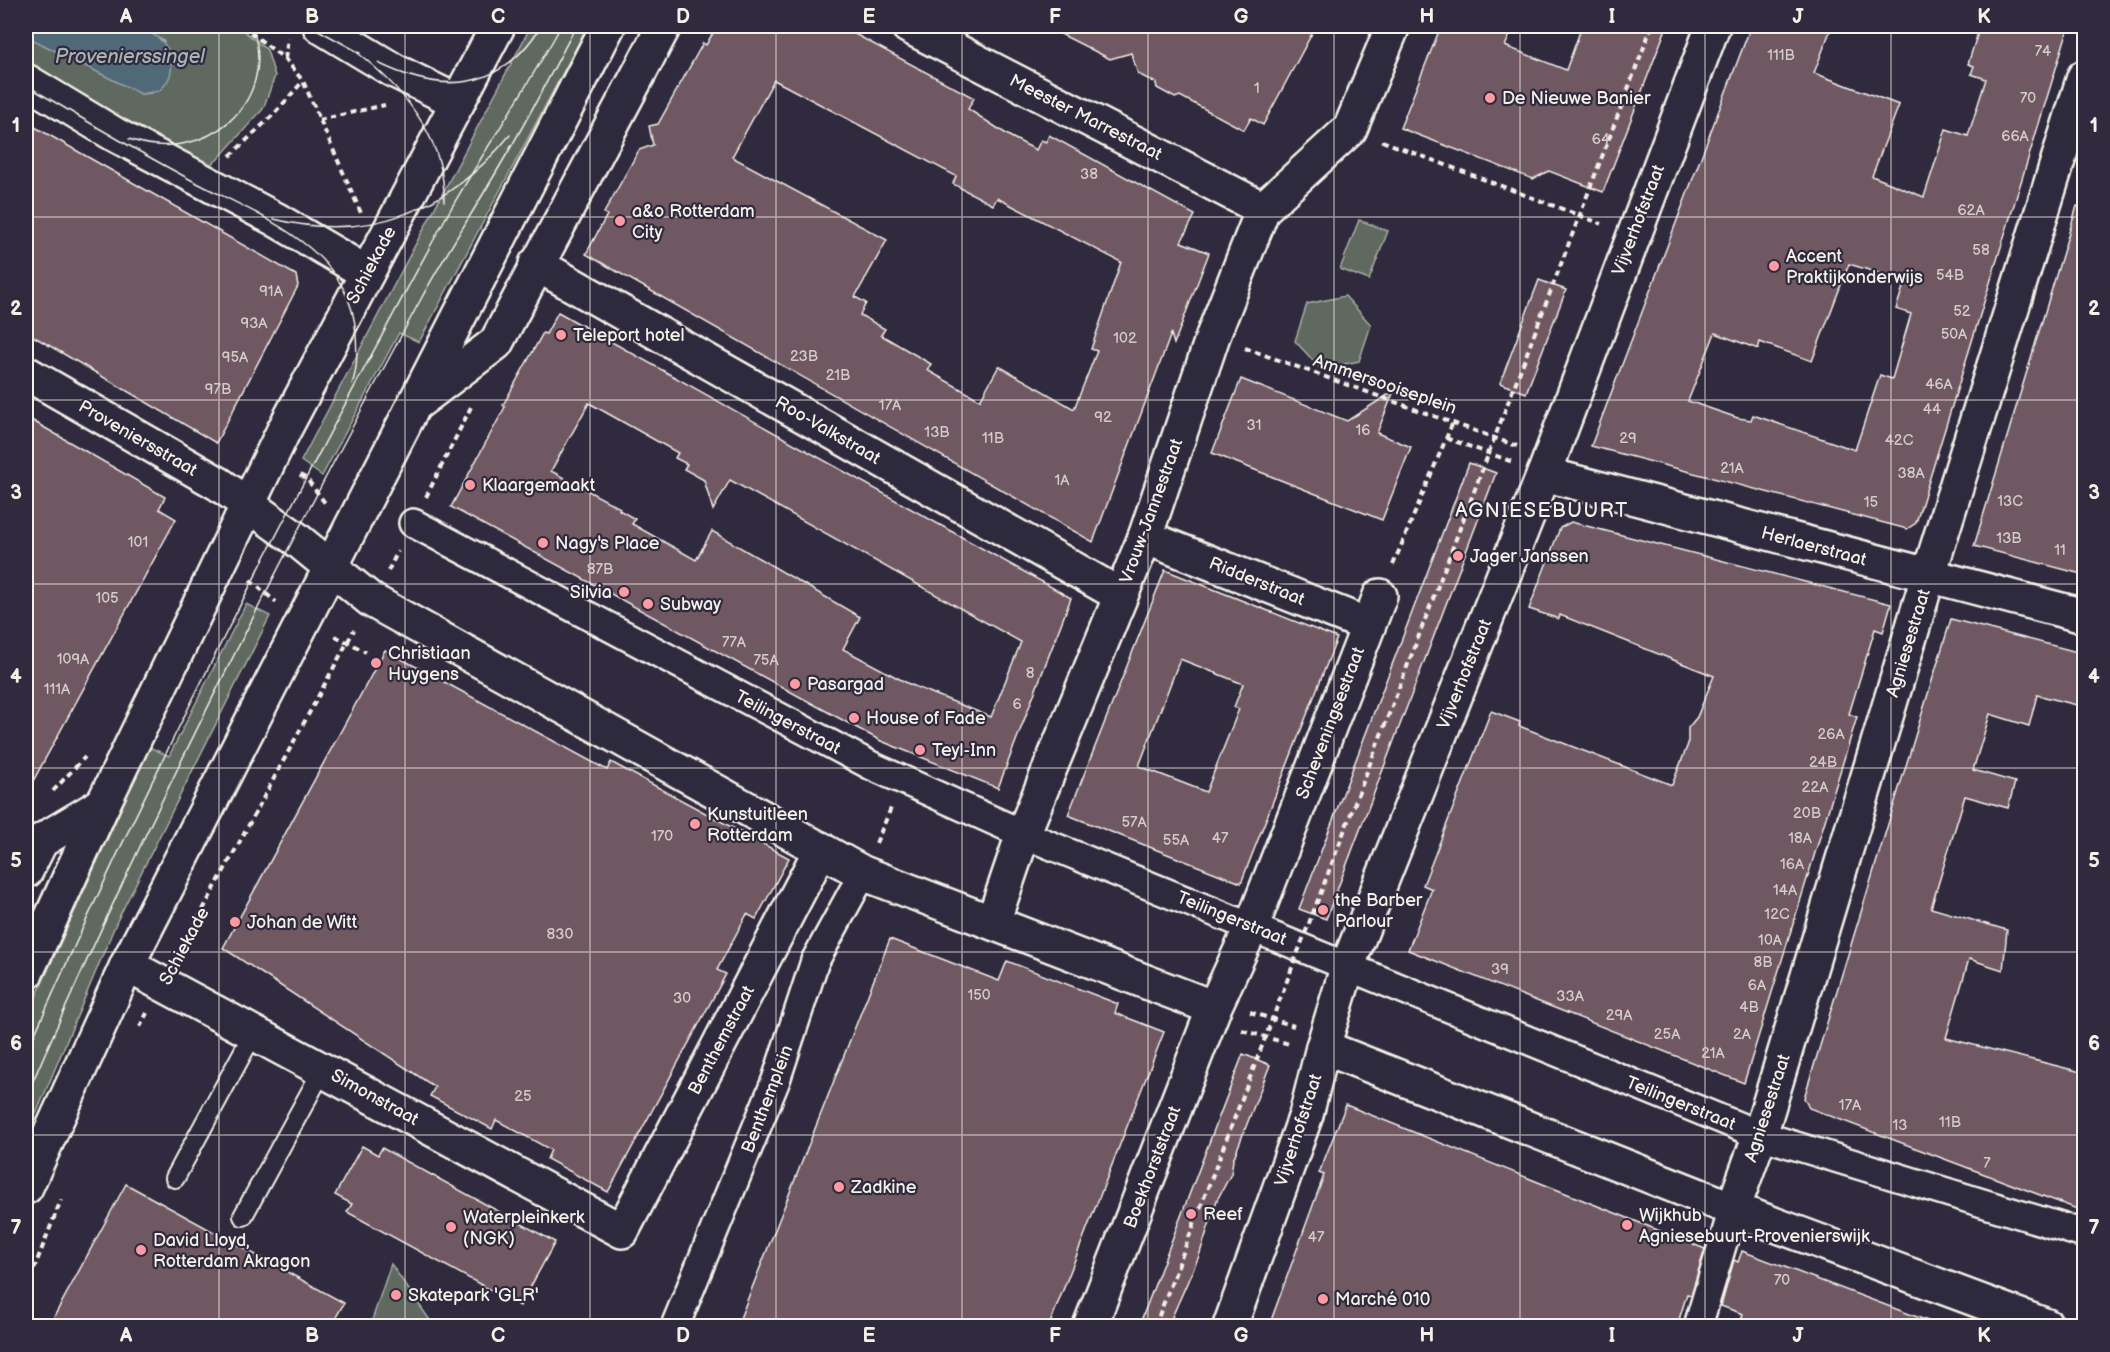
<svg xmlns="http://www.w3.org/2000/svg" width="2110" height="1352" viewBox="0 0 2110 1352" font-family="'Balsamiq Sans',sans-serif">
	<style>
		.green { fill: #5e695f; stroke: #a9ada4; stroke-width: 1.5 }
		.water { fill: #506978; stroke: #929fa5; stroke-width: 1.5 }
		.building { fill: #705863; stroke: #f4f1e8; stroke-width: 1.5; fill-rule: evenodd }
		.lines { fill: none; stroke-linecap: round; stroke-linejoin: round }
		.service-casing { stroke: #f4f1e8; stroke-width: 22 }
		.pedestrian-casing { stroke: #f4f1e8; stroke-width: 32 }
		.minor-casing { stroke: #f4f1e8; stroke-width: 38 }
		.secondary-casing { stroke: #f4f1e8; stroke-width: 38 }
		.path { stroke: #f4f1e8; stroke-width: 4; stroke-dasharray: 6 4.5; stroke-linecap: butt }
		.service { stroke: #2f2a3d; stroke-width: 18 }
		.pedestrian { stroke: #2f2a3d; stroke-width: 27 }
		.minor { stroke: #2f2a3d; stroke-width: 33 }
		.secondary { stroke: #2f2a3d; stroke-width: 33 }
		.tram { stroke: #f4f1e8; stroke-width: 1.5 }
		.path-bridge { stroke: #f4f1e8; stroke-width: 4; stroke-dasharray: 6 4.5; stroke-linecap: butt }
		.grid { fill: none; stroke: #f4f1e8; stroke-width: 1.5; stroke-opacity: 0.55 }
		.poi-dot { fill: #ff9aa2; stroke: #2f2a3d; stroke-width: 2 }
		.labels { text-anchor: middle; stroke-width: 4.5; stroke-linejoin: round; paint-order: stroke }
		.number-label { font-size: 15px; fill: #d3cbc7 }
		.poi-label { font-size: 18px; fill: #f4f1e8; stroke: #2f2a3d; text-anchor: start }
		.street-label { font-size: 18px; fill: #f4f1e8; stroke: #2f2a3d }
		.water-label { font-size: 20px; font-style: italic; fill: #aab4b6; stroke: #2f2a3d }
		.neighbourhood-label { font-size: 20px; letter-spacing: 1.5px; fill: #f4f1e8; stroke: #2f2a3d }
		.neatline { fill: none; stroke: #f4f1e8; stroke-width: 2 }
		.grid-label { font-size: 20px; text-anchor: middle; font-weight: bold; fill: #f4f1e8 }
	</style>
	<rect width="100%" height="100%" fill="#2f2a3d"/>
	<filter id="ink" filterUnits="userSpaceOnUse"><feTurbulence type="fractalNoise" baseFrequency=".0167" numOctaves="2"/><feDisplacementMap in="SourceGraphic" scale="12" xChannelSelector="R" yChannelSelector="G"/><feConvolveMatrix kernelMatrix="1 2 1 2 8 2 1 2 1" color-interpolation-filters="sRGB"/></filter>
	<g filter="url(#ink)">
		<g class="green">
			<polygon points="134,26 238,26 267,50 275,76 263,109 217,160 208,166 26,69 26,36 141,94 152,93 164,41"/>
			<polygon points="531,26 588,26 419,342 399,333 322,476 301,461"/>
			<polygon points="1359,220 1388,231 1369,280 1340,269"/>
			<polygon points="1345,296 1371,325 1359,361 1321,369 1295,341 1307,304"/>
			<polygon points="246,604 270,616 117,921 26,1138 26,1019 149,747 169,756"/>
			<polygon points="391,1264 434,1326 370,1326"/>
		</g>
		<path class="water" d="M26,26C58,25 101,21 132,26C148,28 169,42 171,59C173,73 169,82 159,91L141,94L26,36Z"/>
		<g class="building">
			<path d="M717,26H840L974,98L968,109L1011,137L1036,150L1041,140L1046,142L1049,135L1195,215L1181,242L1209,253L1174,344L1171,334L1093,542L586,254L607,215L604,213L639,150L653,145L649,126L658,124L703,43L706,45ZM774,80L956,176L953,184L993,205L997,198L1121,262L1091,349L1097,351L1074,409L999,366L980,400L927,370L931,364L881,335L885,329L860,315L866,303L855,297L887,240L732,157Z"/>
			<polygon points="1045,26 1316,26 1263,125 1251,118 1244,130 1180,96 1175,98 1157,88 1156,83 1138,74 1131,53 1110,59"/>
			<polygon points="1441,26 1514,26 1505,46 1566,70 1582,26 1667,26 1603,192 1549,171 1533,179 1400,128"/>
			<path d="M1751,26H1832L1814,73L1899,105L1872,176L1924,197L1946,129L1968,136L1986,79L1971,74L1974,66L1968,64L1980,26H2069L1916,523L1907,529L1591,446ZM1849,264L1905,281L1896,309L1911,314L1892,379L1880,375L1855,450L1753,415L1751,420L1738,418L1688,401L1715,333L1758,349L1760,342L1812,361Z"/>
			<polygon points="26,122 296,275 298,286 216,443 26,332"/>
			<polygon points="2077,206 2085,207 2085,575 1974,546"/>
			<polygon points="1539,280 1566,290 1526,393 1500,383"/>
			<path d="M558,312L1071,598L998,788L881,741L451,507L505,407L503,405L543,333L546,334ZM589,403L678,453L675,458L687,464L684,469L704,480L713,510L730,480L1021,642L991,717L909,684L843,649L860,617L712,531L696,560L632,524L635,519L619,510L620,508L551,471Z"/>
			<polygon points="1241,379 1347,421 1394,391 1377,433 1411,447 1382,520 1212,453"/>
			<polygon points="26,417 165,497 159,509 176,519 26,794"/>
			<polygon points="1469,463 1496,473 1326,919 1299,909"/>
			<polygon points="1571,522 1891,604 1883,632 1875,629 1849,714 1857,717 1744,1083 1408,950 1432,889 1423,885 1491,711 1520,722 1519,726 1672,785 1688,744 1688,728 1697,717 1714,676 1560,615 1559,619 1529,609 1560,528"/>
			<path d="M1165,570L1337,638L1241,883L1068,815ZM1180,659L1243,684L1234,707L1239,709L1206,792L1139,766Z"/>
			<polygon points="1951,619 2085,654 2085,707 2037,695 2029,726 1990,714 1973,770 2015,782 2008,808 1965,796 1931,908 2007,930 2003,970 1969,959 1946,1038 2085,1073 2085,1212 1809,1108 1804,1098"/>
			<polygon points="385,650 607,770 611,762 789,858 756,919 747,914 717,970 726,974 608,1192 547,1159 551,1150 496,1120 492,1129 430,1096 435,1087 223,948"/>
			<polygon points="890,939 999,981 1007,961 1118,1004 1115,1013 1164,1032 1049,1326 737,1326"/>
			<polygon points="1243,1054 1270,1065 1233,1160 1231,1174 1217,1200 1199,1256 1168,1326 1139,1326"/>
			<polygon points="1346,1105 1705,1249 1691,1295 1687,1294 1677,1326 1269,1326 1324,1175 1319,1173"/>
			<polygon points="362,1146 378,1155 382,1148 555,1242 520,1306 347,1212 352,1204 335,1195"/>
			<polygon points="126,1184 344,1303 331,1326 49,1326"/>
			<polygon points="1742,1251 1936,1324 1936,1326 1739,1326 1743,1314 1721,1306 1734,1260 1738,1262"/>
		</g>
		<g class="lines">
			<defs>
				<g id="service">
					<polyline points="175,1178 254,1032"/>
					<polyline points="243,1216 323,1069"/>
				</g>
				<g id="pedestrian">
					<polyline points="413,523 874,767 1023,834 1760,1135 2084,1234"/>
					<polyline points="675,1326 776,1080 815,961 863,873"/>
					<polyline points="1698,1326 1733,1209"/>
				</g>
				<g id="minor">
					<polyline points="320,26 393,70 458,102"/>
					<polyline points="908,26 1263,209"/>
					<polyline points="26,81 114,134 275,219 367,273"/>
					<polyline points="536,264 1120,595"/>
					<polyline points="26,373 219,484 295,538 371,600 863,873 1214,1008"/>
					<polyline points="414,405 496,343 664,26"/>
					<polyline points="1544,474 2084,616"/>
					<polyline points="1145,537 1368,625"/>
					<polyline points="26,871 41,841 103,804"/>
					<polyline points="993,922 1023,834 1145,537 1213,336 1263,209 1350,129 1393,26"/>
					<polyline points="127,965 622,1231 821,849"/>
					<polyline points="1323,1047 1733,1209 2047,1326"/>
					<polyline points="1733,1209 1760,1135 1928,577 2084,77"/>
					<polyline points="1090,1326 1214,1008 1252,926 1380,596"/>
					<polyline points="1230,1326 1306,1115 1323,1047 1348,965 1544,474 1713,26"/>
				</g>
				<g id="secondary">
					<polyline points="26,973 103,804 283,432 498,26"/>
					<polyline points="26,1187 127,965 608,26"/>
				</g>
			</defs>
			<use href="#service" class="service-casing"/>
			<use href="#pedestrian" class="pedestrian-casing"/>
			<use href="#minor" class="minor-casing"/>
			<use href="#secondary" class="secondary-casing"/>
			<g class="path">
				<polyline points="242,26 285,59 303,81 361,213"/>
				<polyline points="285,59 288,38"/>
				<polyline points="319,120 385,105"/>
				<polyline points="1382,141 1602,224"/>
				<polyline points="230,156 276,112 303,81"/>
				<polyline points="1245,348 1517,446"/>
				<polyline points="1446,438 1513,462"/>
				<polyline points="300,475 307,479 325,503"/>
				<polyline points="426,497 471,407"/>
				<polyline points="1393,565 1453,422"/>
				<polyline points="388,571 398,551"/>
				<polyline points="250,580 276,602"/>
				<polyline points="335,636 366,652"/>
				<polyline points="53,791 85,757"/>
				<polyline points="876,843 891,808"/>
				<polyline points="178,956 354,630"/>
				<polyline points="1250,1012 1294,1026"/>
				<polyline points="140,1027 147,1013"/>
				<polyline points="1242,1030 1289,1044"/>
				<polyline points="26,1289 61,1200"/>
			</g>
			<use href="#service" class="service"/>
			<use href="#pedestrian" class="pedestrian"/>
			<use href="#minor" class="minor"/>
			<use href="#secondary" class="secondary"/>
			<g class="tram">
				<polyline points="311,26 360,53"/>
				<path d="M354,50C402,87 446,137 444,202"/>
				<path d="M378,63C443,95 501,91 541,26"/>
				<path d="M26,85C76,115 128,146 180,174C248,212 351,243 356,335C357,351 358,368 352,384"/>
				<path d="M129,139C203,166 280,104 252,26"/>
				<path d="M274,219C368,243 449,210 510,135"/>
				<path d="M26,1054C151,769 295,494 444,221C481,154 525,92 561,26"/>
				<path d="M26,1097C144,824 279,561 421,299C446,253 475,209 501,164C528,119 552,72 576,26"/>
			</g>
			<polyline class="path-bridge" points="1155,1326 1652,26"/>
		</g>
	</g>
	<path class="grid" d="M219,26V1326M405,26V1326M590,26V1326M776,26V1326M962,26V1326M1148,26V1326M1334,26V1326M1520,26V1326M1705,26V1326M1891,26V1326M26,217H2084M26,400H2084M26,584H2084M26,768H2084M26,952H2084M26,1135H2084"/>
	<g class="poi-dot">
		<circle cx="1490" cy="98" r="6"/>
		<circle cx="620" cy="221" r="6"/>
		<circle cx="1774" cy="266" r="6"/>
		<circle cx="561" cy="335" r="6"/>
		<circle cx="470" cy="485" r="6"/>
		<circle cx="543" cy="543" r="6"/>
		<circle cx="1458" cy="556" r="6"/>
		<circle cx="624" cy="592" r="6"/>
		<circle cx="648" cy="604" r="6"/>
		<circle cx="376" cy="663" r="6"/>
		<circle cx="795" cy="684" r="6"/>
		<circle cx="854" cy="718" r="6"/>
		<circle cx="920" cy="750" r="6"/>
		<circle cx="695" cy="824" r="6"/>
		<circle cx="1323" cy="910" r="6"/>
		<circle cx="235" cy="922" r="6"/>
		<circle cx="839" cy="1187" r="6"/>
		<circle cx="1191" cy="1214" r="6"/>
		<circle cx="1627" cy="1225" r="6"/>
		<circle cx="451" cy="1227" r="6"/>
		<circle cx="141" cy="1250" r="6"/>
		<circle cx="396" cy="1295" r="6"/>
		<circle cx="1323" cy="1299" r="6"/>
	</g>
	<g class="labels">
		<g class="number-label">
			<text x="2043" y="56">74</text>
			<text x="1781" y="60">111B</text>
			<text x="1257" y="93">1</text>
			<text x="2028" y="103">70</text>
			<text x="2015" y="141">66A</text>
			<text x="1601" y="144">64</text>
			<text x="1089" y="179">38</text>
			<text x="1971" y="215">62A</text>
			<text x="1981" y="255">58</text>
			<text x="1950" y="280">54B</text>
			<text x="271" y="296">91A</text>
			<text x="1962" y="316">52</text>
			<text x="254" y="328">93A</text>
			<text x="1954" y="339">50A</text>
			<text x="1125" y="343">102</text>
			<text x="804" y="361">23B</text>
			<text x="235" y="362">95A</text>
			<text x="838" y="380">21B</text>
			<text x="1939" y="389">46A</text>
			<text x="218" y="394">97B</text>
			<text x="890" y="410">17A</text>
			<text x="1932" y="414">44</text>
			<text x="1103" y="422">92</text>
			<text x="1254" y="430">31</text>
			<text x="1363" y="435">16</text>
			<text x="937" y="437">13B</text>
			<text x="993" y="443">11B</text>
			<text x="1628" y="443">29</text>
			<text x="1899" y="445">42C</text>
			<text x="1732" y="473">21A</text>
			<text x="1911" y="478">38A</text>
			<text x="1062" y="485">1A</text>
			<text x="2010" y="506">13C</text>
			<text x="1871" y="507">15</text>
			<text x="2009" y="543">13B</text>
			<text x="138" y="547">101</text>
			<text x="2060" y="555">11</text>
			<text x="600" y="574">87B</text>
			<text x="107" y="603">105</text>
			<text x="734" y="647">77A</text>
			<text x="73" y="664">109A</text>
			<text x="766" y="665">75A</text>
			<text x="1030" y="678">8</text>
			<text x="57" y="694">111A</text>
			<text x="1017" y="709">6</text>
			<text x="1831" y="739">26A</text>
			<text x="1823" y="767">24B</text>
			<text x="1815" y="792">22A</text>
			<text x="1807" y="818">20B</text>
			<text x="1134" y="827">57A</text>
			<text x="662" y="841">170</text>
			<text x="1220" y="843">47</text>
			<text x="1800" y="843">18A</text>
			<text x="1176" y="845">55A</text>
			<text x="1792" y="869">16A</text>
			<text x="1785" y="895">14A</text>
			<text x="1777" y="919">12C</text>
			<text x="560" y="939">830</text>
			<text x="1770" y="945">10A</text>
			<text x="1763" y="967">8B</text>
			<text x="1500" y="974">39</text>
			<text x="1757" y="990">6A</text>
			<text x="979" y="1000">150</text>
			<text x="1570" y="1001">33A</text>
			<text x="682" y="1003">30</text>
			<text x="1749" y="1012">4B</text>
			<text x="1619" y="1020">29A</text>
			<text x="1667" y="1039">25A</text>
			<text x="1742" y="1039">2A</text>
			<text x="1713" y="1058">21A</text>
			<text x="523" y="1101">25</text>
			<text x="1850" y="1110">17A</text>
			<text x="1950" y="1127">11B</text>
			<text x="1900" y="1130">13</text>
			<text x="1987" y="1168">7</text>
			<text x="1316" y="1242">47</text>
			<text x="1782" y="1285">70</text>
		</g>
		<g class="poi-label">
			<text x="1502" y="104">De Nieuwe Banier</text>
			<text x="632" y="217">a&amp;o Rotterdam<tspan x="632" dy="21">City</tspan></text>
			<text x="1786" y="262">Accent<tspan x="1786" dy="21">Praktijkonderwijs</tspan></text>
			<text x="573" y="341">Teleport hotel</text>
			<text x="482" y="491">Klaargemaakt</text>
			<text x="555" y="549">Nagy's Place</text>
			<text x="1470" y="562">Jager Janssen</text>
			<text x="612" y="598" text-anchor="end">Silvia</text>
			<text x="660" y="610">Subway</text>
			<text x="388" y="659">Christiaan<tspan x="388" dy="21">Huygens</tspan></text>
			<text x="807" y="690">Pasargad</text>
			<text x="866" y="724">House of Fade</text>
			<text x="932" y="756">Teyl-Inn</text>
			<text x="707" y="820">Kunstuitleen<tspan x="707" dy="21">Rotterdam</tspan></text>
			<text x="1335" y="906">the Barber<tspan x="1335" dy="21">Parlour</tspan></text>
			<text x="247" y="928">Johan de Witt</text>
			<text x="851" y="1193">Zadkine</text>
			<text x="1203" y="1220">Reef</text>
			<text x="1639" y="1221">Wijkhub<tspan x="1639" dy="21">Agniesebuurt-Provenierswijk</tspan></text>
			<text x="463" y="1223">Waterpleinkerk<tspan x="463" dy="21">(NGK)</tspan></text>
			<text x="153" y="1246">David Lloyd,<tspan x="153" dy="21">Rotterdam Akragon</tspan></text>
			<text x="408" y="1301">Skatepark 'GLR'</text>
			<text x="1335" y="1305">Marché 010</text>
		</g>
		<g class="street-label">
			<text transform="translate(1086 117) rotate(27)" y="6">Meester Marrestraat</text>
			<text transform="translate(1638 220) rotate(-69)" y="6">Vijverhofstraat</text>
			<text transform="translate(371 265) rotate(-62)" y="6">Schiekade</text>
			<text transform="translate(1385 384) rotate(19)" y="6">Ammersooiseplein</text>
			<text transform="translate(828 430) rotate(30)" y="6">Roo-Valkstraat</text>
			<text transform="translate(138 438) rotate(30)" y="6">Proveniersstraat</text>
			<text transform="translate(1151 511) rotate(-70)" y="6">Vrouw-Jannestraat</text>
			<text transform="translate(1814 546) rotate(15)" y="6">Herlaerstraat</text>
			<text transform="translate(1257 581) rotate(22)" y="6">Ridderstraat</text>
			<text transform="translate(1908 643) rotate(-73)" y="6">Agniesestraat</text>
			<text transform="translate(1464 674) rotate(-68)" y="6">Vijverhofstraat</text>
			<text transform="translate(788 722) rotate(28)" y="6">Teilingerstraat</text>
			<text transform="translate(1330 723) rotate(-69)" y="6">Scheveningsestraat</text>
			<text transform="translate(1232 918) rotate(22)" y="6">Teilingerstraat</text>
			<text transform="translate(184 946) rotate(-62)" y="6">Schiekade</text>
			<text transform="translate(721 1040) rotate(-62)" y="6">Benthemstraat</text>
			<text transform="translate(375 1097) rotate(29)" y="6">Simonstraat</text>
			<text transform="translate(767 1099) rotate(-69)" y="6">Benthemplein</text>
			<text transform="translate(1681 1103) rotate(22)" y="6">Teilingerstraat</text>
			<text transform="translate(1767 1108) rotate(-72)" y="6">Agniesestraat</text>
			<text transform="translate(1298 1130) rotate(-72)" y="6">Vijverhofstraat</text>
			<text transform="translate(1152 1167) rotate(-69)" y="6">Boekhorststraat</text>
		</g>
		<g class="water-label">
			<text x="130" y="63">Provenierssingel</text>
		</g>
		<g class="neighbourhood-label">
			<text x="1542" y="517">AGNIESEBUURT</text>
		</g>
	</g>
	<rect width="2110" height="1352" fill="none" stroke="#2f2a3d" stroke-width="66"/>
	<rect x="33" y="33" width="2044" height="1286" class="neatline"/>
	<g class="grid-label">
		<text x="126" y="23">A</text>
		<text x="312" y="23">B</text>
		<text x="498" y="23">C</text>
		<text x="683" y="23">D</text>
		<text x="869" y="23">E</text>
		<text x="1055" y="23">F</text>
		<text x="1241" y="23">G</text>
		<text x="1427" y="23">H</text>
		<text x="1612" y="23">I</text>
		<text x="1798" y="23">J</text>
		<text x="1984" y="23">K</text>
		<text x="16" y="132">1</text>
		<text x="2094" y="132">1</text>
		<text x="16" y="315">2</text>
		<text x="2094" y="315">2</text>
		<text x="16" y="499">3</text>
		<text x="2094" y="499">3</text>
		<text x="16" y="683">4</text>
		<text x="2094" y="683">4</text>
		<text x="16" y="867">5</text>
		<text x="2094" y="867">5</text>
		<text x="16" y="1050">6</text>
		<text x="2094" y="1050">6</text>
		<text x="16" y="1234">7</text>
		<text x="2094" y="1234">7</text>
		<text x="126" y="1342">A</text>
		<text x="312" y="1342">B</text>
		<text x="498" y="1342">C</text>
		<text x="683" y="1342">D</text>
		<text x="869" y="1342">E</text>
		<text x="1055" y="1342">F</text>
		<text x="1241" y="1342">G</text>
		<text x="1427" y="1342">H</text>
		<text x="1612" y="1342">I</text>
		<text x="1798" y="1342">J</text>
		<text x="1984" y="1342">K</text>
	</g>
</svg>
